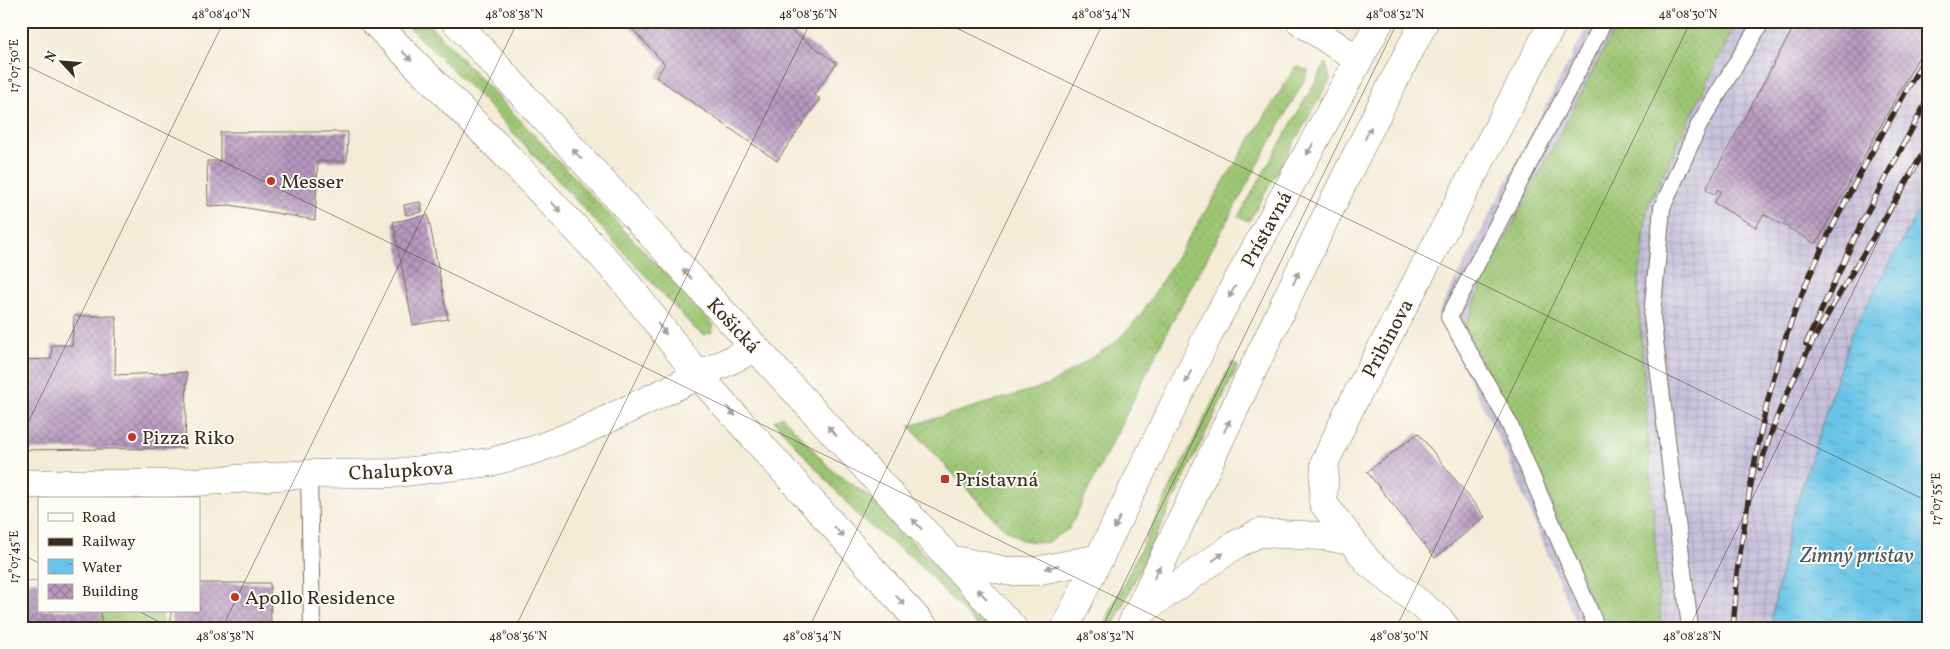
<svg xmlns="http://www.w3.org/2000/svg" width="1950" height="649" viewBox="0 0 1950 649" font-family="Vollkorn,serif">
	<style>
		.industrial { fill: url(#industrial-grid) }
		.grass { fill: url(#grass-dots); stroke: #6b7848 }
		.park { fill: #9bc572; stroke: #6b7848 }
		.water { fill: url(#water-ripples); stroke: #527782 }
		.building { fill: url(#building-cross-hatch) }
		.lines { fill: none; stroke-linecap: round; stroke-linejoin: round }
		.lane-casing { stroke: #7c6e5f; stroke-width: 18 }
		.street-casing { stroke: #7c6e5f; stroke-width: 29 }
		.secondary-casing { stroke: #7c6e5f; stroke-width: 29 }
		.primary-casing { stroke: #7c6e5f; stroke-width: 29 }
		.lane { stroke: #fff; stroke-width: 16 }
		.street { stroke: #fff; stroke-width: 28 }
		.secondary { stroke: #fff; stroke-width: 28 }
		.primary { stroke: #fff; stroke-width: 28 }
		.rail-casing { stroke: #3b2a1e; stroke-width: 5.5 }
		.rail { stroke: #fdfcf7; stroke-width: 4; stroke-dasharray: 11; stroke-linecap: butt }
		.oneway { fill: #a79f9a }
		.ticks { fill: none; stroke: #3b2a1e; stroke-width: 1; stroke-opacity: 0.45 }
		.poi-dot { fill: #c8321e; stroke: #fdfcf7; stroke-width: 2 }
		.labels { text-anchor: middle; stroke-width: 4; stroke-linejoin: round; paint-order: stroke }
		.poi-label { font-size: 20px; fill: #3b2a1e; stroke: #fdfcf7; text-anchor: start }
		.street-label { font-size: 20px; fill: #3b2a1e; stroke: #fdfcf7 }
		.water-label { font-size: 21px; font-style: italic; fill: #48585a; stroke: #fdfcf7 }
		.neatline { fill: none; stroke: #3b2a1e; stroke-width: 2 }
		.ticks-label { font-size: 12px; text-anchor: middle; fill: #3b2a1e }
	</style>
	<defs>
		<pattern id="industrial-grid" width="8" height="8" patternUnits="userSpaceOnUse" patternTransform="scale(1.25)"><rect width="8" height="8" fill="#c6c0da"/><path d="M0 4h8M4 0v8" fill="none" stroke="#aba5bb"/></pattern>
		<pattern id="grass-dots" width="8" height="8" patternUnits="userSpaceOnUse" patternTransform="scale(1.25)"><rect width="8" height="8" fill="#9bc572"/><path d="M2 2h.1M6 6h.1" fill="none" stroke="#86a962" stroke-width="1.8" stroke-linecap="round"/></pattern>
		<pattern id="water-ripples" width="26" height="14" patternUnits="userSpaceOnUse" patternTransform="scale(1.25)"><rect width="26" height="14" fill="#68c4e6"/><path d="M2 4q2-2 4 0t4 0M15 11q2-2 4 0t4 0" fill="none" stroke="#579fba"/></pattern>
		<pattern id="building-cross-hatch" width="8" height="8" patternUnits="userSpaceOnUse" patternTransform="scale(1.25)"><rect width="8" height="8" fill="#b799c0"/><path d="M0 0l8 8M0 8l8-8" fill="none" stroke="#967d9b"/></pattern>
	</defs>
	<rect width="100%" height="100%" fill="#fdfcf7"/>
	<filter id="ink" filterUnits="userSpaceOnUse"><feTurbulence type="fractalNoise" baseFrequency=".02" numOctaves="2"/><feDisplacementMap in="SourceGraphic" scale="10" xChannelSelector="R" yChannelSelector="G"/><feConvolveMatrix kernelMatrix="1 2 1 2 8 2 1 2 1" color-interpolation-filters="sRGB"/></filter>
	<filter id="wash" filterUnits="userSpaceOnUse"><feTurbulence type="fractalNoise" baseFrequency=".0096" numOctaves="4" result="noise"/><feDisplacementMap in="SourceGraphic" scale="20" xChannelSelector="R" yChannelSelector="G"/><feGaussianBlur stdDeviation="1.12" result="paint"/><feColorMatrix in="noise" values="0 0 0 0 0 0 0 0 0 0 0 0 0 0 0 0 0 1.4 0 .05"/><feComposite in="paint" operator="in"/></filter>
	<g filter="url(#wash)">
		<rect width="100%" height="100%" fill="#f4ecd7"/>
		<polygon class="industrial" points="1590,21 1929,21 1929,192 1850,336 1790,524 1770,628 1578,628 1508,458 1438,314"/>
		<g class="grass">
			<polygon points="402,21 426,21 714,325 712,332 704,335 695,329 482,99"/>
			<polygon points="1619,21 1737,21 1647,207 1638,293 1661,628 1603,628 1545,487 1465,327 1484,280"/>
			<polygon points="1326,63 1330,80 1249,221 1238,217"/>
			<polygon points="1296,66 1309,71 1172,322 1069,529 1046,543 1021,540 1000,525 909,426 1049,385 1116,342 1140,316"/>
			<polygon points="1232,362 1238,366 1112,628 1102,628"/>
			<polygon points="782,416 830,468 875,501 993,628 979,628 915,560 862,520 774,421"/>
		</g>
		<rect class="park" x="69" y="610" width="93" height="18"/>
		<polygon class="water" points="1929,192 1929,628 1770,628 1790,524 1850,336"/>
		<g id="blocks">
			<g class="building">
				<polygon points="625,21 777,21 837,63 814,95 820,99 777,161 656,77 665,64"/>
				<polygon points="1797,21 1929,21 1929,38 1816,244 1764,214 1756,227 1714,203 1721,191 1718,189 1715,195 1706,189"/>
				<polygon points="220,132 348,132 347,161 318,161 315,220 230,205 208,206 207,161 220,161"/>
				<polygon points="420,202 422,212 406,215 404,205"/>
				<polygon points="428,215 448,319 413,325 393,222"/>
				<polygon points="74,316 116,316 115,375 187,372 185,448 21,450 21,360 51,359 52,345 72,345"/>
				<polygon points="1418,433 1485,517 1435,558 1367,472"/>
				<polygon points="21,581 39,581 39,610 101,610 101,628 21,628"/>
				<polygon points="199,583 270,583 271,628 171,628 171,610 199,610"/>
			</g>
		</g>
	</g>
	<g filter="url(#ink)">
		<use href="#blocks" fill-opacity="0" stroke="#7c6e5f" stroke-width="1"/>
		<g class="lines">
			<defs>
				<g id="lane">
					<polyline points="309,474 312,628"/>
					<polyline points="1597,628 1508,421 1449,317 1604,21"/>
					<polyline points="1690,628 1652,316 1662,208 1699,125 1762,21"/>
				</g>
				<g id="street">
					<polyline points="1300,21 1358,60"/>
					<polyline points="21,484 165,484 309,474 395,473 491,462 537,449 583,431 756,348"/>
					<polyline points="1135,616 1235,545 1259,533 1322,536 1352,541"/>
					<polyline points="1446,628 1439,619 1369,563 1323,503 1325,462 1349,410 1554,21"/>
				</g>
				<g id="secondary">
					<polyline points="950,559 1007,571 1036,571 1100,558"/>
					<polyline points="1065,628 1209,333 1380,21"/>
					<path d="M1130,628C1228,426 1320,220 1425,21"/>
				</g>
				<g id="primary">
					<polyline points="373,21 510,159 619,274 698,375 925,628"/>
					<polyline points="455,21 1013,628"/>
				</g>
			</defs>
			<use href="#lane" class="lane-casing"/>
			<use href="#street" class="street-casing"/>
			<use href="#secondary" class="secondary-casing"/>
			<use href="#primary" class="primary-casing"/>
			<use href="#lane" class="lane"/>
			<use href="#street" class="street"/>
			<use href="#secondary" class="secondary"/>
			<use href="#primary" class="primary"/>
			<defs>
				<g id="rail">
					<polyline points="1806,344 1862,222 1929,97"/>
					<path d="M1760,468C1791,354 1873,246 1929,142"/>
					<path d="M1735,587C1749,492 1762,396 1797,306C1832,217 1883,134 1929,50"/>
					<polyline points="1733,628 1737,580"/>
				</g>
			</defs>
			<use href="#rail" class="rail-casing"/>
			<use href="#rail" class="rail"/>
		</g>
		<defs><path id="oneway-solid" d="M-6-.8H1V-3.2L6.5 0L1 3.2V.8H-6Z" transform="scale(1.25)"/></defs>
		<g class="oneway">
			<use href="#oneway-solid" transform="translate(407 56) rotate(45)"/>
			<use href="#oneway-solid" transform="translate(1368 133) rotate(-63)"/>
			<use href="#oneway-solid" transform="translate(1310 149) rotate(119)"/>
			<use href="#oneway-solid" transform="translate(577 154) rotate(-133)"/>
			<use href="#oneway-solid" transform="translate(556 207) rotate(47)"/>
			<use href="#oneway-solid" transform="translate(687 274) rotate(-133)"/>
			<use href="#oneway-solid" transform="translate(1296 278) rotate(-66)"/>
			<use href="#oneway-solid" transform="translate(1232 292) rotate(119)"/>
			<use href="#oneway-solid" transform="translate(662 329) rotate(52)"/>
			<use href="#oneway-solid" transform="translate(1188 377) rotate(116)"/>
			<use href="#oneway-solid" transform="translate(731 411) rotate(48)"/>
			<use href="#oneway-solid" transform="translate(1227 426) rotate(-64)"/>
			<use href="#oneway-solid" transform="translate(832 431) rotate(-133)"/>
			<use href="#oneway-solid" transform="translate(1117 523) rotate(116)"/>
			<use href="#oneway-solid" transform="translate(917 524) rotate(-133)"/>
			<use href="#oneway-solid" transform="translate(839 532) rotate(48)"/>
			<use href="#oneway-solid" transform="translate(1218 557) rotate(-36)"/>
			<use href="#oneway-solid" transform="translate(1052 567) rotate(165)"/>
			<use href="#oneway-solid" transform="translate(1157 572) rotate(-64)"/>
			<use href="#oneway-solid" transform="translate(982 594) rotate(-133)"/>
			<use href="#oneway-solid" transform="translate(900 600) rotate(48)"/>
		</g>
	</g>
	<path class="ticks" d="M942,21L1929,502M21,63L1179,628M21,437L224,21M21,554L39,563M136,610L172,628M222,628L518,21M515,628L811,21M809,628L1104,21M1102,628L1398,21M1396,628L1691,21M1689,628L1929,136"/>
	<g class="poi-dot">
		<circle cx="271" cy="181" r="5"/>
		<circle cx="132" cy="437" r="5"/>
		<rect x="940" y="474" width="10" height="10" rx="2.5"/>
		<circle cx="235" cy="597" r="5"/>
	</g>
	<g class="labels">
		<g class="poi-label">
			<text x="281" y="188">Messer</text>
			<text x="142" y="444">Pizza Riko</text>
			<text x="955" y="486">Prístavná</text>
			<text x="245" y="604">Apollo Residence</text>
		</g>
		<g class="street-label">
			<text transform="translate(1266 229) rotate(-61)" y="7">Prístavná</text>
			<text transform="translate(734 325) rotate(47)" y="7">Košická</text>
			<text transform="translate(1387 338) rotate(-62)" y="7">Pribinova</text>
			<text transform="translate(401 470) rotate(-3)" y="7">Chalupkova</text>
		</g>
		<g class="water-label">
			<text x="1857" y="562">Zimný prístav</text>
		</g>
	</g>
	<rect width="1950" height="649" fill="none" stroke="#fdfcf7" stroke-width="55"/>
	<rect x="38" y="497" width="162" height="115" fill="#fdfcf7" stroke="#afa8a0"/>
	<rect x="48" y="513" width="25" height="8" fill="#ffffff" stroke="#afa8a0"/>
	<text x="82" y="522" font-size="15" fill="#3b2a1e">Road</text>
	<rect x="48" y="538" width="25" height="8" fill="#3b2a1e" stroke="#afa8a0"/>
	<text x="82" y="546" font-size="15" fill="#3b2a1e">Railway</text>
	<rect x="48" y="559" width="25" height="15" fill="url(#water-ripples)" stroke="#afa8a0"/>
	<text x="82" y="572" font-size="15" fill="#3b2a1e">Water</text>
	<rect x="48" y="584" width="25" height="15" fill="url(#building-cross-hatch)" stroke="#afa8a0"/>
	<text x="82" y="596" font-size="15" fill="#3b2a1e">Building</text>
	<g transform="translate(62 62) rotate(296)" stroke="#fdfcf7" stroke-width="4" paint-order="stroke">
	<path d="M0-4L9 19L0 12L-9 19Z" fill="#3b2a1e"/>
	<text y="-8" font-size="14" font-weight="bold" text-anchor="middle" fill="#3b2a1e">N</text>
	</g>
	<rect x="28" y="28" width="1894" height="594" class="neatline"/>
	<g class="ticks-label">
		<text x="221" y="18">48°08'40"N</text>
		<text x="514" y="18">48°08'38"N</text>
		<text x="808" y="18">48°08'36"N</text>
		<text x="1101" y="18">48°08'34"N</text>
		<text x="1395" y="18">48°08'32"N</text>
		<text x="1688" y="18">48°08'30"N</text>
		<text transform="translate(14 66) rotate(-90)" y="4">17°07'50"E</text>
		<text transform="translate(1936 499) rotate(-90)" y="4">17°07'55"E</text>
		<text transform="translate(14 557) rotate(-90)" y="4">17°07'45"E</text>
		<text x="225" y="640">48°08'38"N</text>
		<text x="518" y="640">48°08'36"N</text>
		<text x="812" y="640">48°08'34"N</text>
		<text x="1105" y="640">48°08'32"N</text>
		<text x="1399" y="640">48°08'30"N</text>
		<text x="1692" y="640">48°08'28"N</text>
	</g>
</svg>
